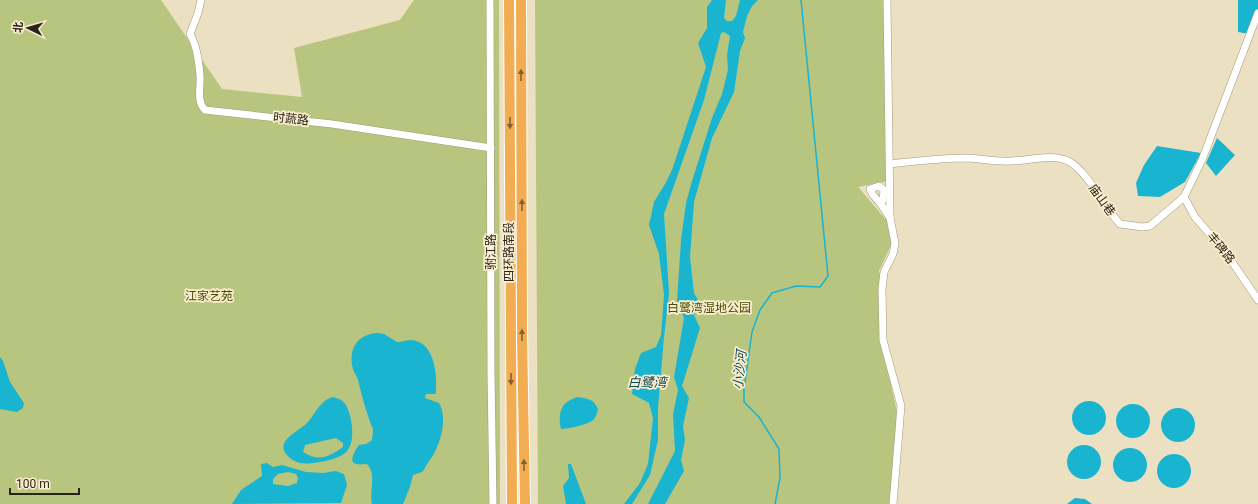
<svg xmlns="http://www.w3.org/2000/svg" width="1258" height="504" viewBox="0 0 1258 504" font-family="Roboto,'Noto Sans SC',sans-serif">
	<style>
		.green { fill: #b8c57f }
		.water { fill: #19b4d0; fill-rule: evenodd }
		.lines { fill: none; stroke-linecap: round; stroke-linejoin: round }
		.stream { stroke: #19b4d0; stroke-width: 1.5 }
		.minor-casing { stroke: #a4997c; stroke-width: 8 }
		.highway-casing { stroke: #fff; stroke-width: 12 }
		.minor { stroke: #fff; stroke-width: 7 }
		.highway { stroke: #f2ac51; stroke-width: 10 }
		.oneway { fill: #836132 }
		.labels { text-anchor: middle; stroke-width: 3.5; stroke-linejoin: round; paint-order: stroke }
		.street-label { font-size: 12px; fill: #292419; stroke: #faedcf }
		.park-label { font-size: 12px; fill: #464f05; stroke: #faedcf }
		.water-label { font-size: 13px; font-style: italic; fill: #0e4955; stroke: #faedcf }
	</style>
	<rect width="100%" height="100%" fill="#ece0c2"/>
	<g class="green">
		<polygon points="0,0 161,0 222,89 302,97 294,48 400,20 414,0 499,0 500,504 0,504"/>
		<polygon points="535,0 889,0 888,181 858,187 888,222 892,243 879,271 881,280 881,339 897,412 890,504 538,504"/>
	</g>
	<g class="water">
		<polygon points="712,0 726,0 724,18 727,21 732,21 736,16 740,0 758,0 752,6 747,16 743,32 745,38 740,51 734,92 712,138 694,202 690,257 694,293 701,305 694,315 700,328 682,386 689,398 683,426 685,440 681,460 684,471 665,504 648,504 675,451 673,414 678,390 674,377 684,318 677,301 681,240 686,203 692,181 712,118 722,94 728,70 727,55 730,36 724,32 721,33 704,100 664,214 669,293 664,337 658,408 658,440 650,475 632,504 624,504 640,483 648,464 653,418 649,403 632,394 635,369 641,353 656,347 661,335 664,295 659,254 649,225 654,202 665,184 672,170 706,67 698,43 707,28 707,7"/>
		<polygon points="1238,0 1258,0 1258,10 1250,34 1238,32"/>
		<polygon points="1217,138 1235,155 1216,176 1206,163"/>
		<polygon points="1157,146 1201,153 1185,182 1160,197 1138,196 1136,183 1144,165"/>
		<path d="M378,333L384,334L397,342C402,342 406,340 412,340C435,343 437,374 436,392L435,394H426L425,398L439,403C449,420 439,450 427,464C426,466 424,470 422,472C419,473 416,474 413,475L410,487L403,504H372C369,491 377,474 367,464C364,464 360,465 357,464C347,463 356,449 359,445L366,444L372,440C372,437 373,434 373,431C373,427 370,423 369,419C365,407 361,393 358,380C357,376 354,373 353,369C348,349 357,334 378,333Z"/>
		<polygon points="0,357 3,361 10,382 24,403 23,408 17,412 0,409"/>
		<path d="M333,397C338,398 343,400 346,405C352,416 356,441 347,451C340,460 311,465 300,463C296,462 290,459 287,455C275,441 297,432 306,424C315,415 320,400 333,397ZM336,438L343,443V447C329,457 319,462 303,452L305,445Z"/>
		<path d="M578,397C588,399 594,399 598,409C597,413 596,418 592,421C585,425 569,429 561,429C558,413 560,402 578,397Z"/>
		<circle cx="1089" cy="418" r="17"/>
		<circle cx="1133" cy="421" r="17"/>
		<circle cx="1178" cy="425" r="17"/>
		<circle cx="1084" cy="462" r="17"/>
		<circle cx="1130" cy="465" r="17"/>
		<circle cx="1174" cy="471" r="17"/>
		<path d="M267,463L273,467L282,465L306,472L323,473L336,471L344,474L347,485L341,503L232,504L241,490L262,476L261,464ZM288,472L296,474L298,478L297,483L288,486L273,484V479L278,474Z"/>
		<polygon points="568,464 571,464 586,504 566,504 563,486 569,478"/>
		<polygon points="1075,498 1085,499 1092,504 1067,504"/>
	</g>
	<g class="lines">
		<polyline class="stream" points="775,504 780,478 779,449 759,417 744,402 744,389 752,332 760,310 772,293 796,286 820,287 828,276 801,0"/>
		<defs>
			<g id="minor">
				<path d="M201,0L198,13L190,34C197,46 199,62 200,76C201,87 196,101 205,110L332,124L491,148"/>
				<polyline points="490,0 491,373 493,504"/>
				<polyline points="887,1 890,218 895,243 893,254 884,272 882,289 883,340 901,406 893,504"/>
				<path d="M890,164C916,161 942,158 968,158C983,159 997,162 1011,161C1029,161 1051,153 1068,161C1083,167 1104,203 1114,217L1120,224L1143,227L1150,226L1184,197L1202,160L1258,13"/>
				<polyline points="1184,197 1195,217 1226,253 1258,300"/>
				<polyline points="881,204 883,200 884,190 879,186 870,189 873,195 881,204 890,218"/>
			</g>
			<g id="highway">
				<polyline points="509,0 512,504"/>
				<polyline points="521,0 522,334 525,504"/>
			</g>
		</defs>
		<use href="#minor" class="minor-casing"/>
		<use href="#highway" class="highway-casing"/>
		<use href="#minor" class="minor"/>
		<use href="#highway" class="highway"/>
	</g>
	<defs><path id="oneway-solid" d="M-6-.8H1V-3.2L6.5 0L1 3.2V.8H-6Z"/></defs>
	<g class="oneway">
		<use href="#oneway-solid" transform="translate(521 75) rotate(-90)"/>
		<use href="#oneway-solid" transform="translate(510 123) rotate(90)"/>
		<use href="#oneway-solid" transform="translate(522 205) rotate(-90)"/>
		<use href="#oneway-solid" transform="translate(522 335) rotate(-90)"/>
		<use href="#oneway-solid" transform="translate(511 379) rotate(90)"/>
		<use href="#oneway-solid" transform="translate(524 465) rotate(-91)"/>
	</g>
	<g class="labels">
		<g class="street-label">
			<text transform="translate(291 119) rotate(6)" y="4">时蔬路</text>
			<text transform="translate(1102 200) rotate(54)" y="4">庙山巷</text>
			<text transform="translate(1221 248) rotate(51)" y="4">丰碑路</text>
			<text transform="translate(491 252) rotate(-90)" y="4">驸江路</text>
			<text transform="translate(509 252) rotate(-90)" y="4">四环路南段</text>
		</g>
		<g class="park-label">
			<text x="209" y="300">江家艺苑</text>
			<text x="709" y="312">白鹭湾湿地公园</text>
		</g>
		<g class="water-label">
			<text transform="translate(739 370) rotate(-84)" y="5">小沙河</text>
			<text x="647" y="387">白鹭湾</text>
		</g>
	</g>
	<g transform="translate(28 28) rotate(275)" stroke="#faedcf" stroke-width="3" paint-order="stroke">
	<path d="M0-3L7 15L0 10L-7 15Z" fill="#292419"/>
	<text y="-6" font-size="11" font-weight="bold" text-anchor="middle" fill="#292419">北</text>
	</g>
	<path d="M10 488v6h69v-6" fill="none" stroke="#292419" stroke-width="2"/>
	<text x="16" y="488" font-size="12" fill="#292419" stroke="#faedcf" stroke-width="3" paint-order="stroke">100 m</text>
</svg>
